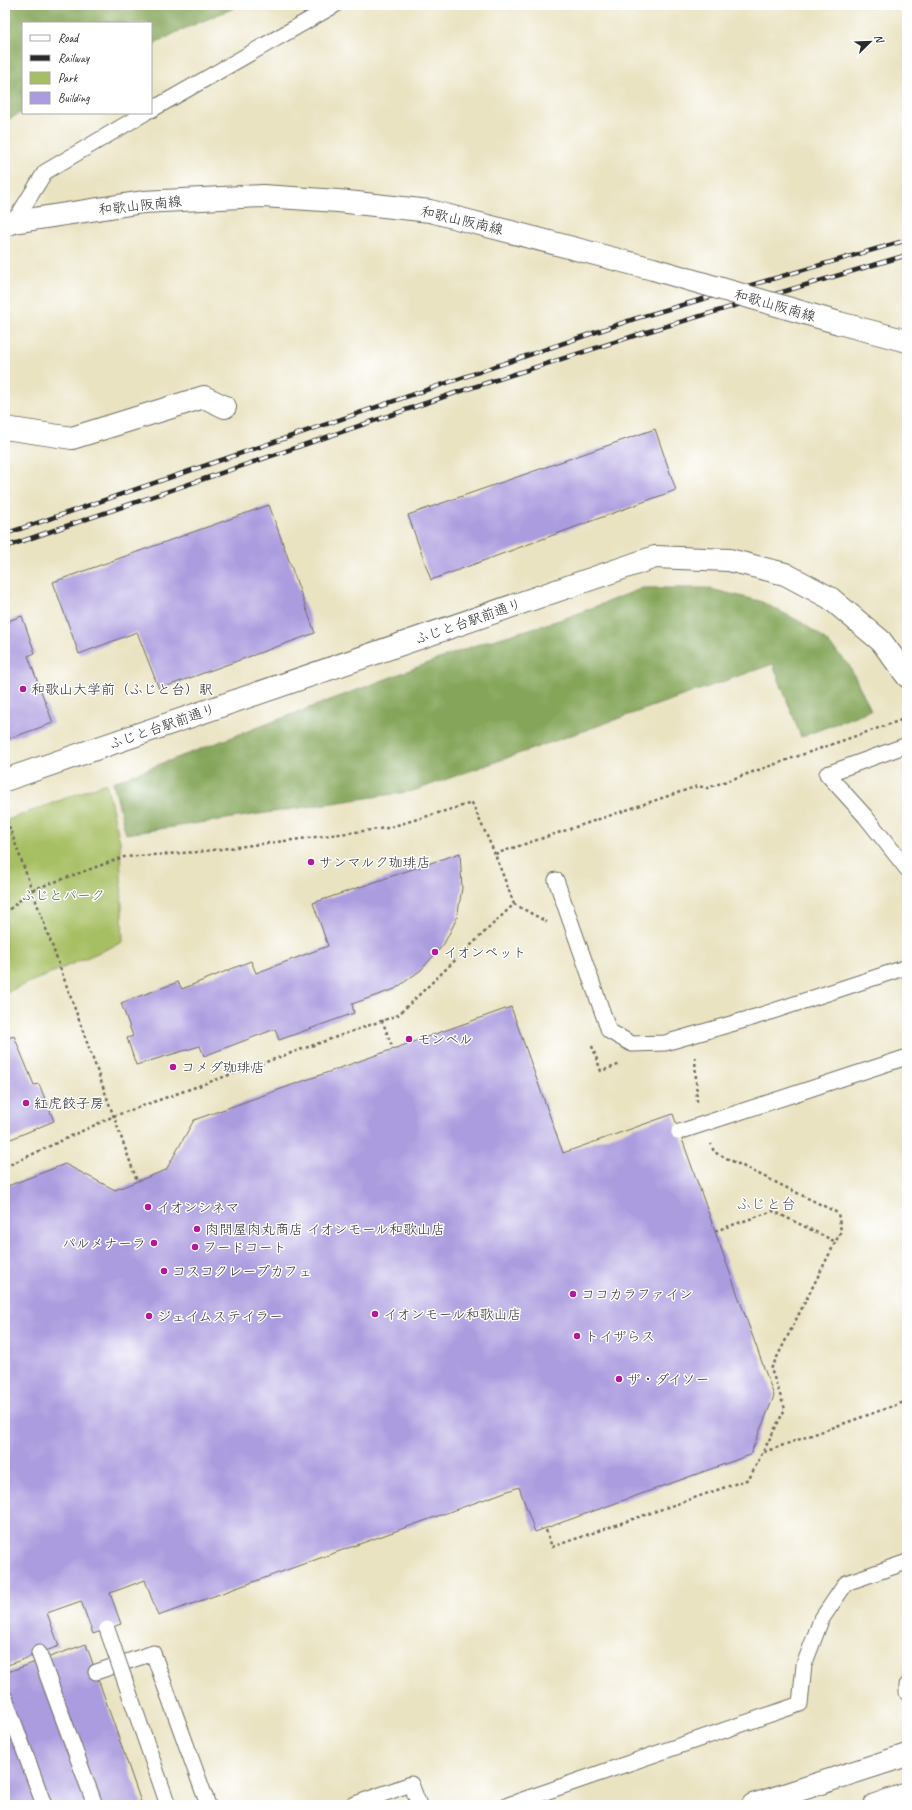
<svg xmlns="http://www.w3.org/2000/svg" width="912" height="1810" viewBox="0 0 912 1810" font-family="Caveat,'Klee One',sans-serif">
	<style>
		.green { fill: #a7bf64; stroke: #697548 }
		.forest { fill: #85a65a; stroke: #586842 }
		.building { fill: #ab9bdf }
		.lines { fill: none; stroke-linecap: round; stroke-linejoin: round }
		.lane-casing { stroke: #6e6b60; stroke-width: 17 }
		.street-casing { stroke: #6e6b60; stroke-width: 24 }
		.secondary-casing { stroke: #6e6b60; stroke-width: 24 }
		.path { stroke: #6e6b60; stroke-width: 2.5; stroke-dasharray: 3 3; stroke-linecap: butt }
		.lane { stroke: #fff; stroke-width: 15 }
		.street { stroke: #fff; stroke-width: 22 }
		.secondary { stroke: #fff; stroke-width: 22 }
		.rail-casing { stroke: #2b2b2b; stroke-width: 4.5 }
		.rail { stroke: #fff; stroke-width: 3; stroke-dasharray: 9; stroke-linecap: butt }
		.lane-bridge-casing { stroke: #6e6b60; stroke-width: 17; stroke-linecap: butt }
		.secondary-bridge-casing { stroke: #6e6b60; stroke-width: 24; stroke-linecap: butt }
		.lane-bridge { stroke: #fff; stroke-width: 15 }
		.secondary-bridge { stroke: #fff; stroke-width: 22 }
		.poi-dot { fill: #b5179e; stroke: #fff; stroke-width: 1.5 }
		.labels { text-anchor: middle; stroke-width: 3; stroke-linejoin: round; paint-order: stroke }
		.street-label { font-size: 14px; fill: #2b2b2b; stroke: #fff }
		.poi-label { font-size: 14px; fill: #2b2b2b; stroke: #fff; text-anchor: start }
		.park-label { font-size: 14px; fill: #565f3f; stroke: #fff }
		.neighbourhood-label { font-size: 15px; fill: #58526a; stroke: #fff }
	</style>
	<rect width="100%" height="100%" fill="#fff"/>
	<filter id="ink" filterUnits="userSpaceOnUse"><feTurbulence type="fractalNoise" baseFrequency=".025" numOctaves="2"/><feDisplacementMap in="SourceGraphic" scale="8" xChannelSelector="R" yChannelSelector="G"/><feConvolveMatrix kernelMatrix="1 2 1 2 8 2 1 2 1" color-interpolation-filters="sRGB"/></filter>
	<filter id="wash" filterUnits="userSpaceOnUse"><feTurbulence type="fractalNoise" baseFrequency=".012" numOctaves="4" result="noise"/><feDisplacementMap in="SourceGraphic" scale="16" xChannelSelector="R" yChannelSelector="G"/><feGaussianBlur stdDeviation="0.9" result="paint"/><feColorMatrix in="noise" values="0 0 0 0 0 0 0 0 0 0 0 0 0 0 0 0 0 1.4 0 .05"/><feComposite in="paint" operator="in"/></filter>
	<g filter="url(#wash)">
		<rect width="100%" height="100%" fill="#eae3c2"/>
		<polygon class="green" points="106,783 120,841 123,942 5,993 5,821"/>
		<g class="forest">
			<polygon points="5,5 241,5 179,31 151,46 151,23 23,23 23,112 5,121"/>
			<polygon points="643,588 706,588 760,601 801,622 821,636 848,663 871,710 801,737 773,664 413,791 126,834 113,782 476,645 563,619"/>
		</g>
		<g id="blocks">
			<g class="building">
				<polygon points="655,429 676,490 431,580 408,515"/>
				<polygon points="269,505 315,633 159,689 137,632 79,654 53,582"/>
				<polygon points="22,616 35,653 28,656 53,723 5,740 5,622"/>
				<polygon points="460,853 462,888 457,918 444,944 421,970 395,989 352,1004 354,1013 279,1040 275,1029 204,1056 200,1046 136,1065 127,1038 133,1036 121,1003 178,982 182,989 251,961 256,973 328,946 313,903"/>
				<polygon points="511,1007 563,1153 673,1114 774,1396 750,1455 535,1532 519,1487 158,1616 145,1580 110,1593 121,1624 93,1634 81,1601 47,1613 59,1646 5,1666 5,1187 65,1164 115,1190 166,1170 194,1120"/>
				<polygon points="14,1036 34,1085 39,1084 54,1121 11,1139 5,1129 5,1039"/>
				<polygon points="86,1644 142,1805 5,1805 5,1673"/>
			</g>
		</g>
	</g>
	<g filter="url(#ink)">
		<use href="#blocks" fill-opacity="0" stroke="#6e6b60" stroke-width="1"/>
		<g class="lines">
			<defs>
				<g id="lane">
					<polyline points="151,110 335,5"/>
					<polyline points="14,222 45,172 145,113"/>
					<polyline points="907,745 827,774 865,816 907,869"/>
					<polyline points="556,880 609,1031 632,1044 665,1043 755,1017 907,967"/>
					<polyline points="39,1653 95,1805"/>
					<polyline points="96,1672 153,1653 208,1805"/>
					<polyline points="907,1685 907,1693"/>
					<polyline points="5,1698 44,1805"/>
					<polyline points="352,1805 411,1784 419,1805"/>
					<polyline points="508,1805 800,1704 804,1665 821,1620 846,1583 907,1562"/>
				</g>
				<polyline id="street" points="5,428 72,438 204,397 225,407"/>
				<g id="secondary">
					<polyline points="5,225 14,222 143,202 263,196 338,201 430,211 653,269"/>
					<polyline points="839,323 907,341"/>
					<polyline points="5,780 655,557 729,560 785,574 830,598 881,641 907,676"/>
					<polyline points="753,1805 907,1755"/>
					<polyline points="875,1805 907,1794"/>
				</g>
			</defs>
			<use href="#lane" class="lane-casing"/>
			<use href="#street" class="street-casing"/>
			<use href="#secondary" class="secondary-casing"/>
			<g class="path">
				<polyline points="5,815 137,1181"/>
				<polyline points="514,904 547,922"/>
				<polyline points="5,913 32,890 124,857 197,852 387,828 472,803 495,854"/>
				<polyline points="382,1020 393,1049"/>
				<polyline points="592,1046 601,1071 621,1064"/>
				<polyline points="695,1057 697,1102"/>
				<polyline points="5,1167 114,1116 398,1015 514,904 495,854 698,786 707,788 907,718"/>
				<polyline points="715,1231 773,1211 836,1242"/>
				<polyline points="764,1452 907,1401"/>
				<polyline points="546,1530 552,1547 749,1479 785,1409 771,1369 841,1231 838,1213 714,1152 711,1144"/>
			</g>
			<use href="#lane" class="lane"/>
			<use href="#street" class="street"/>
			<use href="#secondary" class="secondary"/>
			<defs>
				<g id="rail">
					<polyline points="5,534 634,319 907,240"/>
					<polyline points="5,547 458,392 643,333 907,255"/>
				</g>
			</defs>
			<use href="#rail" class="rail-casing"/>
			<use href="#rail" class="rail"/>
			<defs>
				<g id="lane-bridge">
					<polyline points="679,1132 907,1057"/>
					<polyline points="107,1629 168,1805"/>
				</g>
				<polyline id="secondary-bridge" points="653,269 839,323"/>
			</defs>
			<use href="#lane-bridge" class="lane-bridge-casing"/>
			<use href="#secondary-bridge" class="secondary-bridge-casing"/>
			<use href="#lane-bridge" class="lane-bridge"/>
			<use href="#secondary-bridge" class="secondary-bridge"/>
		</g>
	</g>
	<g class="poi-dot">
		<circle cx="23" cy="689" r="4"/>
		<circle cx="311" cy="862" r="4"/>
		<circle cx="435" cy="952" r="4"/>
		<circle cx="409" cy="1039" r="4"/>
		<circle cx="173" cy="1067" r="4"/>
		<circle cx="26" cy="1103" r="4"/>
		<circle cx="148" cy="1207" r="4"/>
		<circle cx="197" cy="1229" r="4"/>
		<circle cx="154" cy="1243" r="4"/>
		<circle cx="195" cy="1247" r="4"/>
		<circle cx="164" cy="1271" r="4"/>
		<circle cx="573" cy="1294" r="4"/>
		<circle cx="375" cy="1314" r="4"/>
		<circle cx="149" cy="1316" r="4"/>
		<circle cx="577" cy="1336" r="4"/>
		<circle cx="619" cy="1379" r="4"/>
	</g>
	<g class="labels">
		<g class="street-label">
			<text transform="translate(140 205) rotate(-6)" y="5">和歌山阪南線</text>
			<text transform="translate(462 220) rotate(13)" y="5">和歌山阪南線</text>
			<text transform="translate(775 305) rotate(16)" y="5">和歌山阪南線</text>
			<text transform="translate(468 621) rotate(-19)" y="5">ふじと台駅前通り</text>
			<text transform="translate(162 726) rotate(-19)" y="5">ふじと台駅前通り</text>
		</g>
		<g class="poi-label">
			<text x="31" y="694">和歌山大学前（ふじと台）駅</text>
			<text x="319" y="867">サンマルク珈琲店</text>
			<text x="443" y="957">イオンペット</text>
			<text x="417" y="1044">モンベル</text>
			<text x="181" y="1072">コメダ珈琲店</text>
			<text x="34" y="1108">紅虎餃子房</text>
			<text x="156" y="1212">イオンシネマ</text>
			<text x="205" y="1234">肉問屋肉丸商店 イオンモール和歌山店</text>
			<text x="146" y="1248" text-anchor="end">パルメナーラ</text>
			<text x="203" y="1252">フードコート</text>
			<text x="172" y="1276">コスコクレープカフェ</text>
			<text x="581" y="1299">ココカラファイン</text>
			<text x="383" y="1319">イオンモール和歌山店</text>
			<text x="157" y="1321">ジェイムステイラー</text>
			<text x="585" y="1341">トイザらス</text>
			<text x="627" y="1384">ザ・ダイソー</text>
		</g>
		<g class="park-label">
			<text x="63" y="900">ふじとパーク</text>
		</g>
		<g class="neighbourhood-label">
			<text x="766" y="1209">ふじと台</text>
		</g>
	</g>
	<rect width="912" height="1810" fill="none" stroke="#fff" stroke-width="20"/>
	<rect x="22" y="22" width="130" height="92" fill="#ffffff" stroke="#aaaaaa"/>
	<rect x="30" y="35" width="20" height="6" fill="#ffffff" stroke="#aaaaaa"/>
	<text x="58" y="42" font-size="12" fill="#2b2b2b">Road</text>
	<rect x="30" y="55" width="20" height="6" fill="#2b2b2b" stroke="#aaaaaa"/>
	<text x="58" y="62" font-size="12" fill="#2b2b2b">Railway</text>
	<rect x="30" y="72" width="20" height="12" fill="#a7bf64" stroke="#aaaaaa"/>
	<text x="58" y="82" font-size="12" fill="#2b2b2b">Park</text>
	<rect x="30" y="92" width="20" height="12" fill="#ab9bdf" stroke="#aaaaaa"/>
	<text x="58" y="102" font-size="12" fill="#2b2b2b">Building</text>
	<g transform="translate(870 42) rotate(67)" stroke="#ffffff" stroke-width="3" paint-order="stroke">
	<path d="M0-3L7 15L0 10L-7 15Z" fill="#2b2b2b"/>
	<text y="-6" font-size="11" font-weight="bold" text-anchor="middle" fill="#2b2b2b">N</text>
	</g>
</svg>
